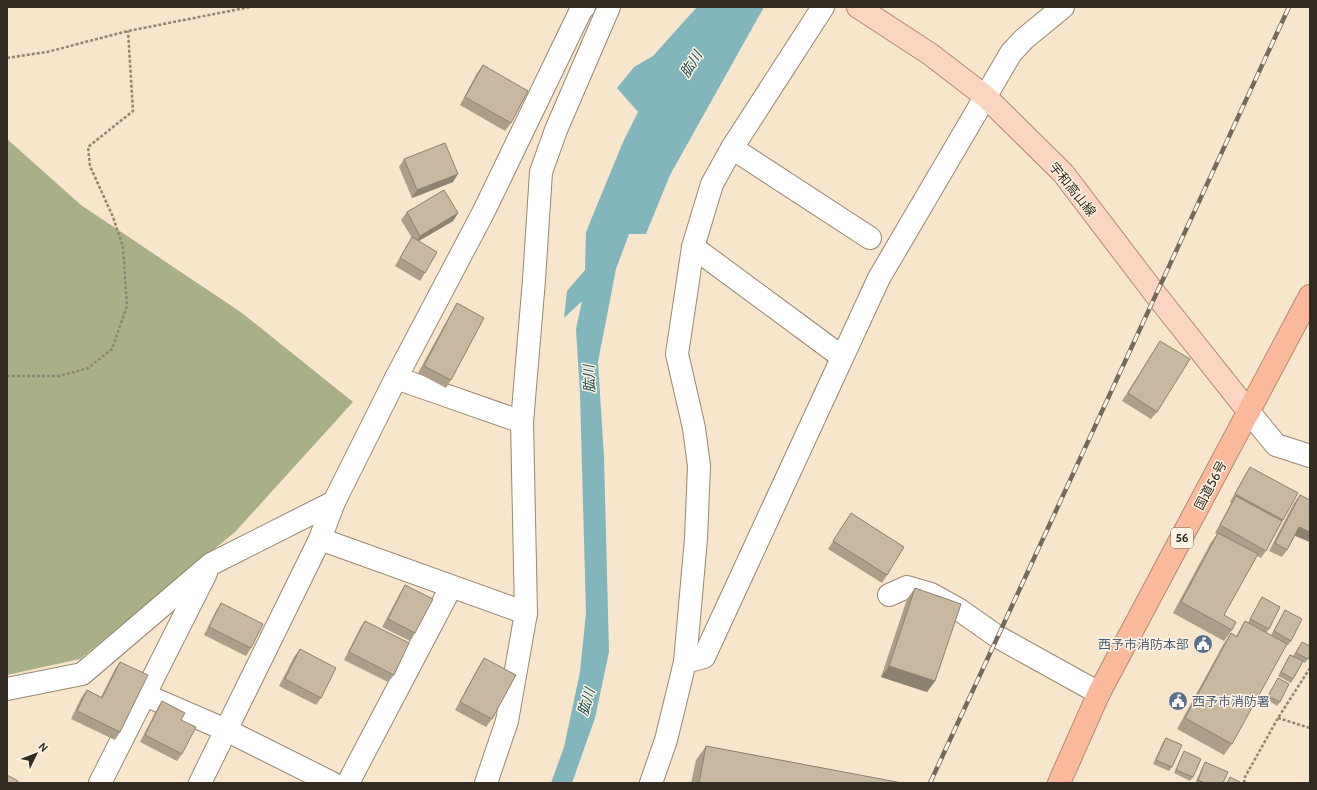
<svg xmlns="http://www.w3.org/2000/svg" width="1317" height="790" viewBox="0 0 1317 790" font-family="Cabin,'Noto Sans JP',sans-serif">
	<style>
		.forest { fill: #aab086 }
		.water { fill: #81b7bc }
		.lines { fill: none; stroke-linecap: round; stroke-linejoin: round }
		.minor-casing { stroke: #988871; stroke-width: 24 }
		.major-casing { stroke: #b48870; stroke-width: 24 }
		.highway-casing { stroke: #b48870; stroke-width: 24 }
		.path { stroke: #908473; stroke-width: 2.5; stroke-dasharray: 3 2; stroke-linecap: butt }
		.minor { stroke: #fff; stroke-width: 22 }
		.major { stroke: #fbd5c2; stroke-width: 22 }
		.highway { stroke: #f9b99a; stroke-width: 22 }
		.rail-casing { stroke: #74695a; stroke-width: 4.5 }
		.rail { stroke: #fef4e4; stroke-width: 3; stroke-dasharray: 9; stroke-linecap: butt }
		.wall { fill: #ad9e8a }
		.shaded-wall { fill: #8d8170 }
		.building { fill: #c9b8a0; stroke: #8d8170 }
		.labels { text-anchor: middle; stroke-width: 3; stroke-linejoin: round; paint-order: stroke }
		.shield { fill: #fef4e4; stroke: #70685c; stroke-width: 1 }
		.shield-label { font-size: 12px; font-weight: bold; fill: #332c22 }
		.street-label { font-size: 13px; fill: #332c22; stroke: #fef4e4 }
		.service-label { font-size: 13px; fill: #4e5e75; stroke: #fef4e4; text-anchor: end }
		.water-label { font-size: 14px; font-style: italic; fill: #1a4b4f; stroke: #fef4e4 }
	</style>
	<rect width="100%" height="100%" fill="#f7e5cc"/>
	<polygon class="forest" points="7,139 81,205 242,313 353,402 235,532 80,659 7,675"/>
	<polygon class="water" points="697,7 764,7 670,175 646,234 629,234 616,269 598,362 604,457 609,652 595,718 572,783 551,783 564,747 580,672 586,613 580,394 576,329 582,301 564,318 567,291 585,270 586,232 623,142 638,112 617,88 634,67 653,56"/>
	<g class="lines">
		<defs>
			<g id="minor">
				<polyline points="732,148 870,238"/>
				<polyline points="693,247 842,357"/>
				<polyline points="396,378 522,422"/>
				<polyline points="1249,412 1276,445 1310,456"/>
				<polyline points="320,539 526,613"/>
				<polyline points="889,595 907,587 931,594 958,609 998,637 1099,693"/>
				<polyline points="685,662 704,657 879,278 1011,53 1024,39 1063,7"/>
				<polyline points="7,689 82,674 211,564 334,502"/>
				<polyline points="145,695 226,730 332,783"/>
				<polyline points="100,783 206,573"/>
				<polyline points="200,783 320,539 334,502 396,378 484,211 581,10 584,7"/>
				<polyline points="348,783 451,587"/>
				<polyline points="486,783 507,721 526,613 522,422 534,280 541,172 556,130 609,7"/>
				<polyline points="651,783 666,740 685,662 696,539 699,466 694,428 677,354 693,247 712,184 732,148 823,7"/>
			</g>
			<polyline id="major" points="858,7 930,54 986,97 1063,173 1156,295 1249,412"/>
			<polyline id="highway" points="1059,783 1099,693 1310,296"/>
		</defs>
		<use href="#minor" class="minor-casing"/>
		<use href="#major" class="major-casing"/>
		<use href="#highway" class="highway-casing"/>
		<g class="path">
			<polyline points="7,58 47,52 128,31 250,7"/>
			<polyline points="7,376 59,376 88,368 112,349 127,306 123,247 113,217 90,166 88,147 133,111 128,31"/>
			<polyline points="1278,718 1310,728"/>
			<polyline points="1244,783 1245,777 1278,718 1310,668"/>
		</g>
		<use href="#minor" class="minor"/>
		<use href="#major" class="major"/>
		<use href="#highway" class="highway"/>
		<defs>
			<polyline id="rail" points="930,783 1289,7"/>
		</defs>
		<use href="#rail" class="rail-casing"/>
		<use href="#rail" class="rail"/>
	</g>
	<g class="wall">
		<polygon points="483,65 511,123 505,131 460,105 477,73"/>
		<polygon points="404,159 453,182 412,198 399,167"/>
		<polygon points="407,212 458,213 453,221 419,241 425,273 420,281 395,266 407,245 412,238 401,220"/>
		<polygon points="457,303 451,380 446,388 418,373 452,311"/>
		<polygon points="1160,341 1157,412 1151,419 1122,401"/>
		<polygon points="1250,467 1283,520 1266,551 1261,558 1257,556 1224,615 1232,630 1224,641 1173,613 1210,544 1217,534 1215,533 1231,503 1230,502 1245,475"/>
		<polygon points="1300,495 1310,500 1310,542 1295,536 1287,550 1282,557 1269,551 1294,503"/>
		<polygon points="851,513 887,575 882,583 828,549"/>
		<polygon points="405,585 415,633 410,641 382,627 400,593"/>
		<polygon points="915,588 935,681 927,692 881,677 907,599"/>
		<polygon points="1262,597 1269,629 1266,633 1232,744 1224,755 1177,729 1223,645 1231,633 1236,636 1245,621 1248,623"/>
		<polygon points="221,603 251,648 246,656 204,635 216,611"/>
		<polygon points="1285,610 1291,641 1288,645 1271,635"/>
		<polygon points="365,621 394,675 388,682 344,660 360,628"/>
		<polygon points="1302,642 1308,659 1305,663 1303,662 1291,683 1278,676 1290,655 1293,656"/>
		<polygon points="300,649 321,698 316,705 279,686 294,657"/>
		<polygon points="484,658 492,719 486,727 455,710 479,666"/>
		<polygon points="120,662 120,732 115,740 71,719 81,698 87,690 101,697 115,669"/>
		<polygon points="1278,678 1280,702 1277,706 1266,699"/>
		<polygon points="162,701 182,754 177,761 140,742 157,709"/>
		<polygon points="1166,738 1172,767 1169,771 1153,764 1163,742"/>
		<polygon points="706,746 902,783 691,783 696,760"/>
		<polygon points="1184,751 1193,777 1190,781 1174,773 1182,755"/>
		<polygon points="1205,762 1223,783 1195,783 1203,766"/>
	</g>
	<g class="shaded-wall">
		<polygon points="458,174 453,182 412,198 417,190"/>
		<polygon points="458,213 453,221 415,243 420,236"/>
		<polygon points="1299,527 1310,532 1310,542 1294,535"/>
		<polygon points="889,666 935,681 927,692 881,677"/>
	</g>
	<g class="building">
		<polygon points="483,65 528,91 511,123 465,97"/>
		<polygon points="445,143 458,174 417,190 404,159"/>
		<polygon points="444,190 458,213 420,236 407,212"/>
		<polygon points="412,237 437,252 425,273 400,258"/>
		<polygon points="457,303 484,318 451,380 424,366"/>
		<polygon points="1160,341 1190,359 1157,412 1128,393"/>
		<polygon points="1250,467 1298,493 1283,520 1235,494"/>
		<polygon points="1300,495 1310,500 1310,532 1299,527 1287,550 1275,543"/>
		<polygon points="1236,496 1282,521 1266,551 1220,525"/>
		<polygon points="851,513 904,547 887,575 833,541"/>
		<polygon points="1218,533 1258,554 1224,615 1236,622 1232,630 1181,602"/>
		<polygon points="405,585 433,599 415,633 388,619"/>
		<polygon points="915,588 961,604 935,681 889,666"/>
		<polygon points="1262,597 1280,607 1269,629 1250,619"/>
		<polygon points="221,603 263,624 251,648 209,627"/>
		<polygon points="1285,610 1302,619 1291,641 1274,631"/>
		<polygon points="365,621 409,643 394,675 349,652"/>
		<polygon points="1245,621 1287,644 1232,744 1185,718 1231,633 1237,637"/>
		<polygon points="1302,642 1310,646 1310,655 1308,659 1296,653"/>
		<polygon points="300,649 336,668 321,698 285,679"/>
		<polygon points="1290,655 1303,661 1293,679 1281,672"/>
		<polygon points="484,658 516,675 492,719 460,702"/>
		<polygon points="120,662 148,675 120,732 77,711 87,690 102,698"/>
		<polygon points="1278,678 1289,684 1280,702 1268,696"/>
		<polygon points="162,701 185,713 181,720 196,727 182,754 145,735"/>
		<polygon points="1166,738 1182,745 1172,767 1156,760"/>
		<polygon points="706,746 902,783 699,783"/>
		<polygon points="1184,751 1201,759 1193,777 1176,770"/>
		<polygon points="1205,762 1228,772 1223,783 1205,783 1198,780"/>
		<polygon points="7,775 18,781 17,783 7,783"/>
		<polygon points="1230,777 1240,782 1240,783 1227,783"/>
	</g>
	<defs>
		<symbol id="civic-disc" viewBox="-11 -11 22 22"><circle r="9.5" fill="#5c6f8a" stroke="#fef4e4"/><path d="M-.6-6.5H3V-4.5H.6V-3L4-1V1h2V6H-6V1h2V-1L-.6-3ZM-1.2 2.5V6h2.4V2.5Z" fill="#fff"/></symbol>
	</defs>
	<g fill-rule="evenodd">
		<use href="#civic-disc" x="1192" y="633" width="22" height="22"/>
		<use href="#civic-disc" x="1167" y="690" width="22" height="22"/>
	</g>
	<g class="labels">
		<rect class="shield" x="1171" y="528" width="22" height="20" rx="3"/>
		<g class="shield-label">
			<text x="1182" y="542">56</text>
		</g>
		<g class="street-label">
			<text transform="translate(1073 189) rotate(51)" y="5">宇和高山線</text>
			<text transform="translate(1210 485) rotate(-62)" y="5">国道56号</text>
		</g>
		<g class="service-label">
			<text x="1189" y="649">西予市消防本部</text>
			<text x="1192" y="706" text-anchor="start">西予市消防署</text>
		</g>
		<g class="water-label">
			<text transform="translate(691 64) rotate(-58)" y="5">肱川</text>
			<text transform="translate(589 379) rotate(-92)" y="5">肱川</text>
			<text transform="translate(586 702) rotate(-73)" y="5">肱川</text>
		</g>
	</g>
	<rect width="1317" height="790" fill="none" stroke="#332c22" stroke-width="16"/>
	<g transform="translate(36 754) rotate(47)" stroke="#fef4e4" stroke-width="3" paint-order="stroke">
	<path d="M0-3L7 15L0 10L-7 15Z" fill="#332c22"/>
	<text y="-6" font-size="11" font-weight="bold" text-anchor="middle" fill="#332c22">N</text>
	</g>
</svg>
